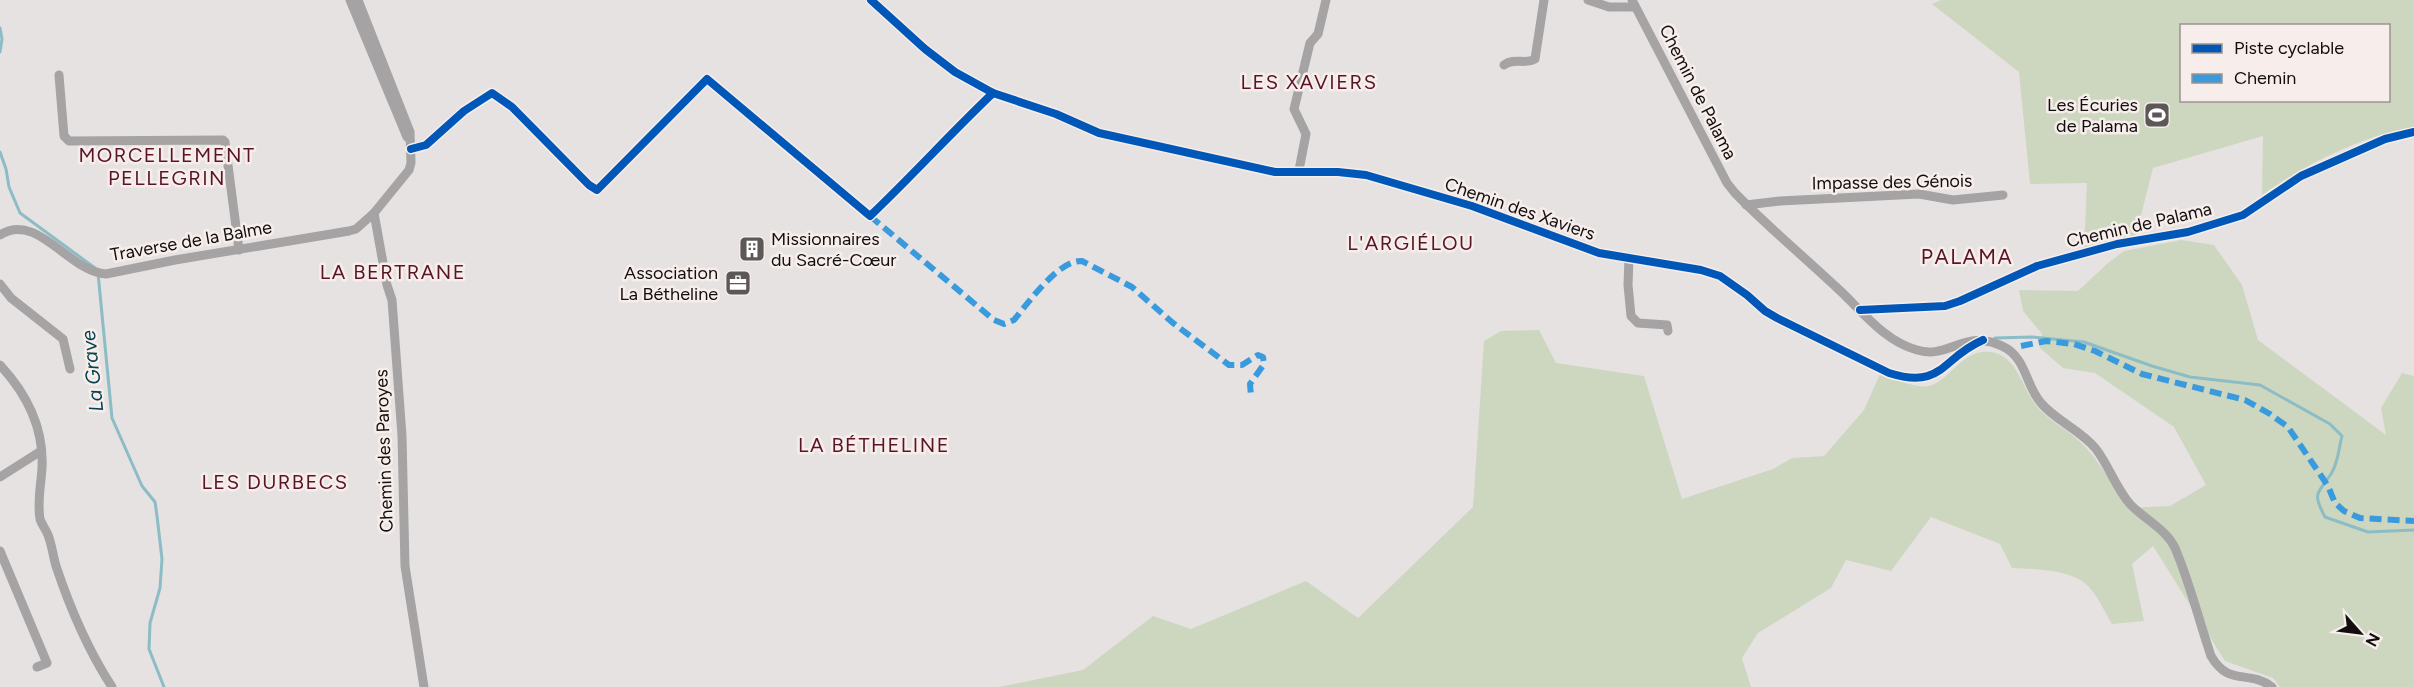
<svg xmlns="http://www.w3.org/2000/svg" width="2414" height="687" viewBox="0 0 2414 687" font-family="Figtree,sans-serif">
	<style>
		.green { fill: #cdd7c0; fill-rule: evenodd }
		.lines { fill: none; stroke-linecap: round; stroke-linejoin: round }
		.stream { stroke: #8cbcc6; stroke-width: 3 }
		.street { stroke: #a5a3a3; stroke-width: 9 }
		.quiet { stroke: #3a9ade; stroke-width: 6; stroke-dasharray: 12 6; stroke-linecap: butt }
		.cycleway-casing { stroke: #f7eeeb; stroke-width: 11 }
		.cycleway { stroke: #0057b8; stroke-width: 8 }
		.labels { text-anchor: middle; stroke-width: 5; stroke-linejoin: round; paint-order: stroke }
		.street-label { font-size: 18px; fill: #110e0d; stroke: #f7eeeb }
		.poi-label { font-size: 18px; fill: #110e0d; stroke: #f7eeeb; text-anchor: end }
		.neighbourhood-label { font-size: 20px; letter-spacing: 1.5px; fill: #591426; stroke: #f7eeeb }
		.water-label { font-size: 20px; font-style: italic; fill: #00424d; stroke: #f7eeeb }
		.quarter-label { font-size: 21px; letter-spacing: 1.5px; fill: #591426; stroke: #f7eeeb }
	</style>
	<rect width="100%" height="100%" fill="#e6e2e1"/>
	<g class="green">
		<path d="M1941,0H2414V127C2359,137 2308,163 2262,195L2263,136L2153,168L2136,235L2122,238L2121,234H2118L2116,239L2084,248L2087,183L2030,184L2019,72L1932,4ZM2182,26H2388V100H2182Z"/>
		<path d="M2181,240L2214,245L2242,285L2258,340L2386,435L2381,408L2402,373L2414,376V687H2280L2273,678L2225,661L2153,546L2132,564L2144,621L2112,624C2105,612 2098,597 2089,587C2073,569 2034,569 2012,568L2000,544L1931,517L1891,571L1846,560L1831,588L1758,633L1742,658L1751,687H999L1083,670L1153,616L1191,629L1306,581L1358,618L1473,507L1484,341L1501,331L1539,330L1556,363L1644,376L1682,499L1773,469L1792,458L1824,456L1864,410L1880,374C1891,378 1917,389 1929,386C1950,380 1959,355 1982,352C2018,348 2021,391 2040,410C2050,421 2065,428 2076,438C2098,457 2112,484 2127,508L2170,506L2206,485L2174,427L2095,373L2063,368L2040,348L2042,334L2023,311L2019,290L2078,291L2108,263L2124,251Z"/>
	</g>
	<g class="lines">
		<g class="stream">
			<polyline points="0,28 2,39 0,52"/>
			<polyline points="0,152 6,169 9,187 20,213 95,268"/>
			<polyline points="98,273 112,418 142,486 155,502 157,516 162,559 160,588 150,623 149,649 164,687"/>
			<path d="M1995,338L2032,337L2084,342L2152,366L2190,377L2260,385L2330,424L2342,436C2339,447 2338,464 2331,474C2317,495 2312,492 2325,517L2368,532L2414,530"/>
		</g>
		<g class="street">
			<polyline points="350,0 407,137"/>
			<path d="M871,0L925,49L955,72L993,93L1056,114L1099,133L1275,172H1338L1366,175L1472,206L1599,253L1701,270L1720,276L1747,295L1765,311L1777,318L1889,373C1943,390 1941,358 1983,340"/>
			<polyline points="1588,0 1609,7 1635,7"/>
			<path d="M1632,0L1727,183L1735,193C1767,226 1802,255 1835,286C1860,308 1883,341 1917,350C1949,360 1966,327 2004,347C2026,358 2026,386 2041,403C2056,421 2081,430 2096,449C2109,466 2116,488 2130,504C2144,519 2166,529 2175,548C2190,583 2199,621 2211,656C2229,687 2248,669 2272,687"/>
			<path d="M1504,65C1514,57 1525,65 1535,59L1544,0"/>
			<polyline points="59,75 64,136 69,141 223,140 225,142 239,250"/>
			<path d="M411,149L426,145L464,111L492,93L512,107L589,185L597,190L707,79L870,216C912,176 951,133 993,93"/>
			<polyline points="1299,170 1306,134 1294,109 1310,43 1318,34 1326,0"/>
			<polyline points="1746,205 1780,201 1919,194 1953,200 2003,195"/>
			<polyline points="374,213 387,285 392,300 402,436 405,566 424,687"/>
			<path d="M0,235C37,211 69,272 106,274L175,260L349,231L356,229L374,213L409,170L411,163L410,132L358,0"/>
			<polyline points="1629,257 1628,285 1631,316 1638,323 1667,325 1668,331"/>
			<polyline points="0,284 11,298 63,339 70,369"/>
			<polyline points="1860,310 1945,306 1960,301 2037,266 2117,244 2188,232 2243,215 2301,176 2385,139 2414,132"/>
			<path d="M0,365C27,394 44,429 42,468C41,485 37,502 40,519C42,525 46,530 48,535C52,545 53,556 56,566C70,608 88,650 112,687"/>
			<polyline points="0,477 41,451"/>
			<polyline points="0,551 47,663 37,667"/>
		</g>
		<g class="quiet">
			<path d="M870,216L994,320L1004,324L1014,320C1029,302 1058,260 1082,261L1132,287L1173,323L1229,365H1242L1258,355L1263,357L1264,364L1250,384L1251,396"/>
			<polyline points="2021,346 2046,341 2074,344 2095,351 2142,374 2245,400 2270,414 2288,427 2328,486 2335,503 2344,511 2360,518 2414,521"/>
		</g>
		<defs>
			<g id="cycleway">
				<path d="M871,0L925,49L955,72L993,93L1056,114L1099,133L1275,172H1338L1366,175L1472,206L1599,253L1701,270L1720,276L1747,295L1765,311L1777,318L1889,373C1943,390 1941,358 1983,340"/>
				<path d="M411,149L426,145L464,111L492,93L512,107L589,185L597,190L707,79L870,216C912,176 951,133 993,93"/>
				<polyline points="1860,310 1945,306 1960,301 2037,266 2117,244 2188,232 2243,215 2301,176 2385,139 2414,132"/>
			</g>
		</defs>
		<use href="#cycleway" class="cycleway-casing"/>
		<use href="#cycleway" class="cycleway"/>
	</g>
	<defs>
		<symbol id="stadium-square" viewBox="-11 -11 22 22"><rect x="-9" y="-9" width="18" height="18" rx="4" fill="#5c5857" stroke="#f7eeeb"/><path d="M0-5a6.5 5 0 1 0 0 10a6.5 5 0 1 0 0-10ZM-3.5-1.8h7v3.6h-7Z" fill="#fff"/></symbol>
		<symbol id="building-square" viewBox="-11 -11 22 22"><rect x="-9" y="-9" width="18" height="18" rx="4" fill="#5c5857" stroke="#f7eeeb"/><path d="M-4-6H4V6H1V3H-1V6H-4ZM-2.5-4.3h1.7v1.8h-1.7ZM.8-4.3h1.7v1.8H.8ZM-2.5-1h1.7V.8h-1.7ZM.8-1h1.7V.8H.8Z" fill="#fff"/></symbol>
		<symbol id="office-square" viewBox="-11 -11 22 22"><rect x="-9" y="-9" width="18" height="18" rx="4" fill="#5c5857" stroke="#f7eeeb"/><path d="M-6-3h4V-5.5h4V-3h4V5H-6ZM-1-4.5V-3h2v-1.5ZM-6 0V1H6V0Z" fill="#fff"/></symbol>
	</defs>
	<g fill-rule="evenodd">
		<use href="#stadium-square" x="2142" y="100" width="30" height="30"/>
		<use href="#building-square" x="737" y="234" width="30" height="30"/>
		<use href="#office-square" x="723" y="268" width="30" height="30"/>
	</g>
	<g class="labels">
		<g class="street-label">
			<text transform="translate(1698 92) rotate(63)" y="6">Chemin de Palama</text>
			<text transform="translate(1892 182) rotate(-1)" y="6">Impasse des Génois</text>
			<text transform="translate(1520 209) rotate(19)" y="6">Chemin des Xaviers</text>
			<text transform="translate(2139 225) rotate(-13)" y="6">Chemin de Palama</text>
			<text transform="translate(191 241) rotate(-10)" y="6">Traverse de la Balme</text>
			<text transform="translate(384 451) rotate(-92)" y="6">Chemin des Paroyes</text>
		</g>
		<g class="poi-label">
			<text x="2138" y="111">Les Écuries<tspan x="2138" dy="21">de Palama</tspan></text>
			<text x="771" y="245" text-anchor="start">Missionnaires<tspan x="771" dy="21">du Sacré-Cœur</tspan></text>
			<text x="718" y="279">Association<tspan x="718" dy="21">La Bétheline</tspan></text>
		</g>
		<g class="neighbourhood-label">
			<text x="1309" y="89">LES XAVIERS</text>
			<text x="167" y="162">MORCELLEMENT<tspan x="167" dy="23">PELLEGRIN</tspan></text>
			<text x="1411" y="250">L'ARGIÉLOU</text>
			<text x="393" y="279">LA BERTRANE</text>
			<text x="874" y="452">LA BÉTHELINE</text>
			<text x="275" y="489">LES DURBECS</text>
		</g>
		<g class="water-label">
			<text transform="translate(92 371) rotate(-96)" y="7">La Grave</text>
		</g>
		<g class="quarter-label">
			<text x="1967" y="264">PALAMA</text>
		</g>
	</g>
	<rect x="2180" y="24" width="210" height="78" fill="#f7eeeb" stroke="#9b9492" stroke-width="1.5"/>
	<rect x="2192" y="44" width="30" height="9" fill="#0057b8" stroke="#9b9492" stroke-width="1.5"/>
	<text x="2234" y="54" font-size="18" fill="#110e0d">Piste cyclable</text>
	<rect x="2192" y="74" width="30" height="9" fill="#3a9ade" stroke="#9b9492" stroke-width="1.5"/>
	<text x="2234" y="84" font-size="18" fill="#110e0d">Chemin</text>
	<g transform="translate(2360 633) rotate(118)" stroke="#f7eeeb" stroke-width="4.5" paint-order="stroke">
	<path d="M0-4.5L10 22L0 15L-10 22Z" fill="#110e0d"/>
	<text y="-9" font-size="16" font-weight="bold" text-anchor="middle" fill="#110e0d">N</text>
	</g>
</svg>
